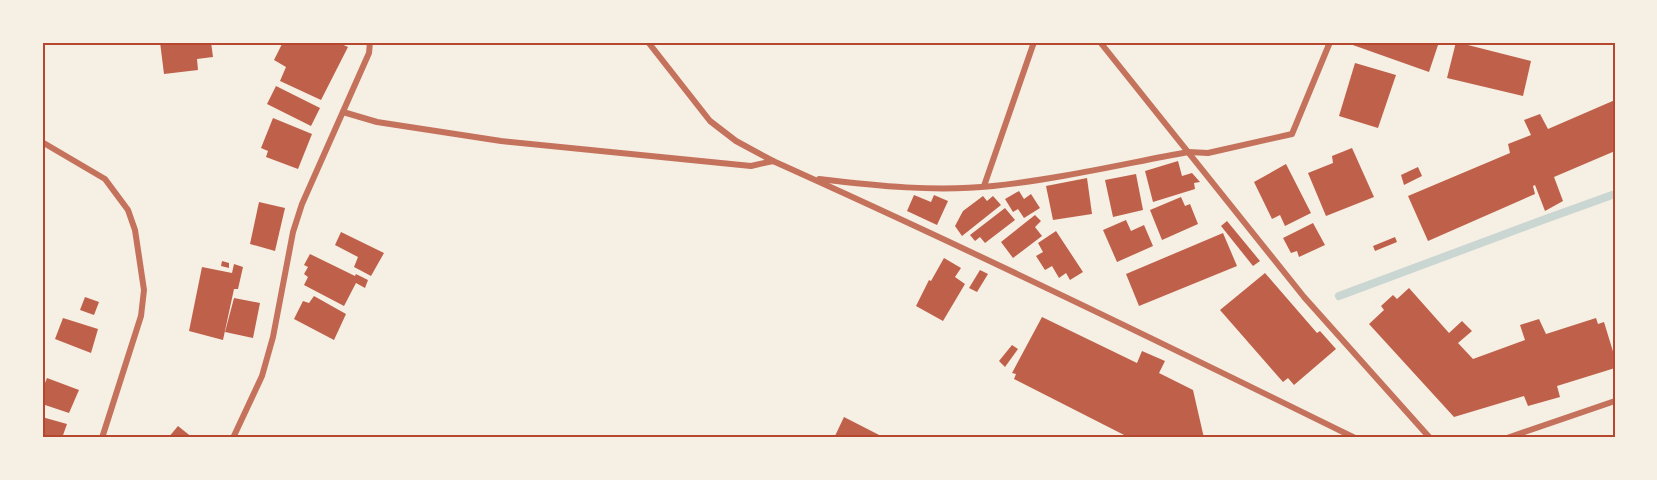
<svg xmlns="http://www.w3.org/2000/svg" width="1657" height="480" viewBox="0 0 1657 480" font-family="'Work Sans',sans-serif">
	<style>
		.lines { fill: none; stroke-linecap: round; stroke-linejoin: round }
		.stream { stroke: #c9d6d2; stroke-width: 8 }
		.building { fill: #bf614a }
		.minor { stroke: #c5725c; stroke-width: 6 }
		.neatline { fill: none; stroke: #b5482f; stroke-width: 2 }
	</style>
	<rect width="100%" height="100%" fill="#f6efe4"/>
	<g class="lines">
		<polyline class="stream" points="1339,296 1540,221 1615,194"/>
	</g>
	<g class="building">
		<polygon points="160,42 211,42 213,57 197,59 198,70 164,74"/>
		<polygon points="283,42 337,42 348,47 321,100 280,81 286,67 274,60"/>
		<polygon points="1350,42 1439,42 1429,72 1350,44"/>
		<polygon points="1456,42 1531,61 1523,96 1447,78"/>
		<polygon points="1355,63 1396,75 1378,128 1339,116"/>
		<polygon points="276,86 320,108 311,126 267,104"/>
		<polygon points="1615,100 1615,151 1554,177 1563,201 1545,211 1535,185 1533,186 1535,194 1428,241 1408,196 1510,153 1508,144 1531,135 1524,120 1540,114 1548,129"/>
		<polygon points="273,118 312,134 298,169 266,157 268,151 261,148"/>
		<polygon points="1352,148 1374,197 1326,216 1308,173 1333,163 1332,156"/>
		<polygon points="1178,161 1182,176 1192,173 1200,182 1194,183 1195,189 1153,202 1145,171"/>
		<polygon points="1286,164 1311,213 1285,226 1280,215 1272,219 1254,182"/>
		<polygon points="1418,167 1422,176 1404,185 1401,175"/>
		<polygon points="1136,174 1143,210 1113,217 1105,180"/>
		<polygon points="1087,178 1092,214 1053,220 1046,186"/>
		<polygon points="1019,191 1024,199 1031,194 1040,208 1024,218 1018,209 1013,212 1005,199"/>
		<polygon points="914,195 931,202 934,195 948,201 937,225 907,211"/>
		<polygon points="983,196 987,201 993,196 1001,205 962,236 955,226 963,211"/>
		<polygon points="1181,197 1185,206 1190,204 1198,224 1162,240 1150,210"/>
		<polygon points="259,202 285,208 275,251 250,244"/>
		<polygon points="1005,208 1015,220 985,243 980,237 975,241 970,235"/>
		<polygon points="1035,215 1041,221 1035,227 1042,236 1013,258 1001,242"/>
		<polygon points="1126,220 1131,231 1144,225 1153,246 1117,262 1103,230"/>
		<polygon points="1227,221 1260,261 1253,266 1221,226"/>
		<polygon points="1313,223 1325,245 1299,257 1297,251 1291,253 1283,238"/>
		<polygon points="1056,231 1083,272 1070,280 1066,273 1059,278 1052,266 1045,270 1036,256 1043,252 1038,243"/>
		<polygon points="341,232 384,253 371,276 354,267 358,257 335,245"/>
		<polygon points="1223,233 1237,266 1139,306 1126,274"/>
		<polygon points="1395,237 1397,242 1375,251 1373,246"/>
		<polygon points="310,254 355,276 356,274 368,280 365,288 356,283 344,306 304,285 308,277 304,274 308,267 304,265"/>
		<polygon points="944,258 961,268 955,277 965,284 943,321 916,306 929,280 931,281"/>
		<polygon points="222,261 229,263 229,268 221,266"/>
		<polygon points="234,264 243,267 238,289 234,289 223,340 189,331 202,267 232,273"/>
		<polygon points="980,270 988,274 977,292 969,288"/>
		<polygon points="1265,273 1317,333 1320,331 1336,349 1294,385 1288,378 1283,382 1220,310"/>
		<polygon points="1409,288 1449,333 1462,321 1472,331 1458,343 1473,359 1525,340 1520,325 1539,319 1546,334 1596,318 1598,324 1604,322 1615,358 1615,368 1557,386 1560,397 1528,406 1524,396 1454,417 1369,324 1384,310 1381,306 1393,295 1397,299"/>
		<polygon points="314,296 346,314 334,340 294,319 303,301 309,303"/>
		<polygon points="85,297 99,302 94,315 80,310"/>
		<polygon points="234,298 260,303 253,338 225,332"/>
		<polygon points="1042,317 1137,363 1142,351 1165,361 1159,373 1193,390 1204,438 1130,438 1014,379 1016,374 1012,373"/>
		<polygon points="63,318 98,329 91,353 55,339"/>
		<polygon points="1012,345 1018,349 1005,367 999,361"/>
		<polygon points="47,378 79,390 69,413 42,404 42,390"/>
		<polygon points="42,417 67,424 62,438 42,438"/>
		<polygon points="844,417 885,438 834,438"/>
		<polygon points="178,426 193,438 168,438"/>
	</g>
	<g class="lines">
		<g class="minor">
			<polyline points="648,42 710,121 736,141 773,161"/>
			<polyline points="1100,42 1304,297 1430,438"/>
			<path d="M343,112L377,122L501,141L751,166L773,161C969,249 1162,343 1355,438"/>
			<polyline points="42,142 105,179 128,210 135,230 144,290 141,316 102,438"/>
			<path d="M819,179C877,186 936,192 993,186C1059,179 1123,164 1188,152L1208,153L1292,134L1330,42"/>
			<polyline points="984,186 1034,42"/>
			<polyline points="233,438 262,376 273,337 293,232 302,204 369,53 370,42"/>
			<polyline points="1507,438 1615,401"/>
		</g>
	</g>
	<rect width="1657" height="480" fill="none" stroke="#f6efe4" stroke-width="87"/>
	<rect x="44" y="44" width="1570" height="392" class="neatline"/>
</svg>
